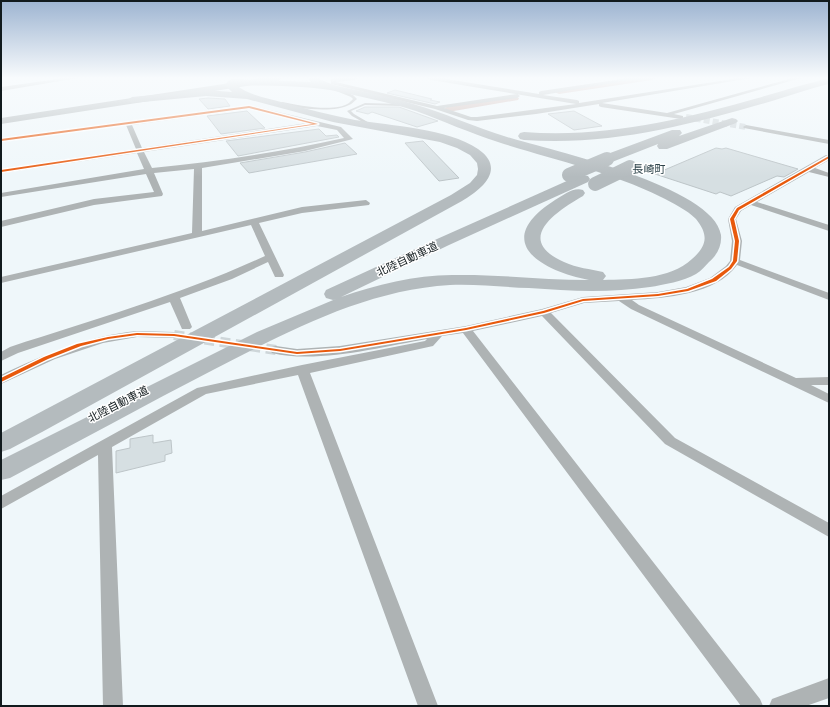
<svg xmlns="http://www.w3.org/2000/svg" width="830" height="707" viewBox="0 0 830 707" font-family="'PT Sans','Noto Sans JP',sans-serif">
	<style>
		.lines { fill: none; stroke-linecap: round; stroke-linejoin: round }
		.canal { fill: #cdb4ae; fill-rule: evenodd }
		.building { fill: #d6dfe2; stroke: #bdc5c8 }
		.minor-tunnel-far1 { stroke: #ced6d9; stroke-width: 6; stroke-dasharray: 6 3; stroke-linecap: butt }
		.minor-tunnel { stroke: #ced6d9; stroke-width: 10; stroke-dasharray: 10 5.5; stroke-linecap: butt }
		.service { fill: #aeb3b4; fill-rule: evenodd }
		.minor { fill: #aeb3b4; fill-rule: evenodd }
		.primary { fill: #afb6b8; fill-rule: evenodd }
		.motorway { fill: #b4bbbe; fill-rule: evenodd }
		.motorway-bridge { stroke: #b4bbbe; stroke-width: 14 }
		.cycleway-casing { stroke: #fff; stroke-width: 3 }
		.cycleway { fill: #e8590c; fill-rule: evenodd }
		.labels { text-anchor: middle; stroke-width: 3; stroke-linejoin: round; paint-order: stroke }
		.far-quarter-label { font-size: 11px; fill: #2e444b; stroke: #fff }
		.street-label { font-size: 11px; fill: #111a1d; stroke: #fff }
	</style>
	<rect width="100%" height="100%" fill="#eff7fa"/>
	<g class="lines">
		<g class="canal">
			<polygon points="639,78 656,78 652,80 559,94 555,92 559,90"/>
			<polygon points="515,96 519,98 518,100 448,112 444,109 448,106"/>
		</g>
	</g>
	<g class="building">
		<polygon points="395,90 432,99 430,100 440,102 435,104 387,93"/>
		<polygon points="208,98 225,99 230,106 208,109 199,99"/>
		<polygon points="365,107 399,107 438,121 417,127 372,112 368,114 356,111"/>
		<polygon points="247,111 265,128 221,134 207,116"/>
		<polygon points="574,111 602,126 574,130 548,114"/>
		<polygon points="319,129 326,136 337,135 339,137 238,156 226,141"/>
		<polygon points="423,141 459,178 439,181 405,143"/>
		<polygon points="345,143 357,154 249,173 240,163 305,152"/>
		<polygon points="716,148 722,149 726,148 798,169 784,177 777,176 731,196 720,192 716,194 655,174"/>
		<polygon points="153,435 153,443 171,440 172,453 165,455 165,461 116,473 116,451 130,448 130,439"/>
	</g>
	<g class="lines">
		<polyline class="minor-tunnel-far1" points="686,117 746,127"/>
		<polyline class="minor-tunnel" points="174,335 276,350"/>
		<g class="service">
			<path d="M335,88L353,95L357,99C354,101 352,104 349,105C335,113 295,109 280,103L282,102C298,105 334,113 349,103C350,102 352,100 353,99L351,97L334,90Z"/>
			<polygon points="365,103 401,104 403,105 401,106 365,105 351,111 354,114 371,124 371,126 370,126 352,116 347,111"/>
		</g>
		<g class="minor">
			<polygon points="65,78 78,78 1,91 1,87"/>
			<polygon points="334,78 357,78 354,80 336,82 437,106 517,94 520,96 517,98 444,108 471,117 477,117 576,104 431,80 428,78 440,78 539,94 539,92 541,91 629,78 642,78 543,95 577,100 579,101 579,103 739,78 751,78 602,103 667,113 793,78 801,78 674,114 683,116 683,118 681,119 601,107 599,106 599,104 536,114 477,121 468,120 435,109 331,84 331,80"/>
			<path d="M249,105L341,127L353,139L305,151L202,168V231L302,207L366,200L370,203L369,205L302,213L259,223L284,275L283,277H275L268,262L232,279L180,298L192,327L190,329H182L170,302L18,353L1,361V352L10,347C96,319 183,294 265,256L251,225L1,283V277L192,233L194,169L154,173L163,194L162,196L94,205L1,227V221L94,199L154,192L146,174L1,197V193L144,169L137,153L1,173V169L136,149L126,125L1,142V138ZM249,109L307,123L142,148L132,125ZM317,126L337,130L344,138C281,152 216,162 152,168L144,152Z"/>
			<polygon points="746,125 829,140 829,144 744,128 743,127"/>
			<path d="M826,155H829V160L815,168L829,173V177L809,172L757,202L829,225V231L751,205L741,211L736,219L742,241L740,260L829,293V300L737,265C716,295 665,298 632,300L639,305L796,378L829,377V385H811L829,394V403L631,309L619,301L584,303L551,313L675,438L829,523V537L665,444L542,316L473,331L760,699L763,706H741L463,333L442,336L433,346L310,373L438,706H418L298,375L206,394L112,447L123,706H103L98,455L1,509V496L197,388L302,365L425,341L427,339C381,347 317,364 272,353L270,350L272,347L276,346L297,349L340,346L466,326L542,309L583,297L658,292L686,287L710,278L726,266L730,261L732,241L728,219L735,207Z"/>
			<path d="M137,331L174,332L178,333L180,335L178,337L174,338L137,337L103,343L55,359L1,384V375C45,354 88,336 137,331Z"/>
			<polygon points="829,678 829,698 806,706 769,706 772,699"/>
		</g>
		<polygon class="primary" points="262,78 282,78 278,81 1,124 1,118"/>
		<g class="motorway">
			<path d="M310,78H320L319,79L334,85C359,91 385,95 410,103C443,112 474,127 507,137C549,150 714,186 721,235C722,246 717,255 709,262C705,266 701,271 696,274C684,281 663,285 650,287C609,293 569,291 529,288C503,287 477,284 450,285C365,290 287,332 213,370C145,405 78,442 10,478L1,480V460L257,332L338,298L333,300L326,298L324,294L326,290L437,239L578,176L583,175L588,176L590,179L588,182L449,245L341,297C376,285 415,275 452,275C498,274 544,280 589,280C539,270 491,241 555,200C564,195 573,187 583,190L585,193L583,196C555,212 514,240 564,262C577,268 590,269 603,272L606,276L603,280C632,279 669,280 692,259C707,246 709,235 696,219C687,210 673,203 661,197C609,171 553,160 498,142C470,133 443,121 416,111C388,102 359,96 330,90C300,85 267,86 236,85C249,95 266,98 281,102C306,109 330,115 355,120C392,126 447,128 478,149C507,169 481,190 462,201L42,432L10,449L1,452V433L451,195L470,183L477,175L478,169L477,163L470,155L457,148L440,142L333,122L247,99L206,96L132,103L127,100L132,97L206,90L232,92L225,85L229,80L233,79L311,82L309,80Z"/>
			<path d="M829,78V84C807,89 786,97 765,103C684,126 609,146 524,140L520,139L518,136L520,133L524,132C605,138 681,120 758,98C782,91 805,84 829,78Z"/>
			<polygon points="732,118 736,119 738,121 736,123 667,149 659,149 657,146 658,144 612,162 602,162 600,159 602,156 672,130 680,130 682,133 679,136"/>
		</g>
		<g class="motorway-bridge">
			<polyline points="569,175 607,159"/>
			<polyline points="595,184 630,167"/>
		</g>
		<defs>
			<g id="cycleway">
				<polygon points="249,106 318,124 1,172 1,170 313,124 249,108 1,141 1,139"/>
				<polygon points="829,156 829,158 739,210 734,219 739,241 737,261 731,269 716,281 688,291 658,296 583,301 544,313 466,330 340,351 297,354 174,336 137,335 108,339 81,346 48,359 1,382 1,378 44,357 77,344 108,337 137,333 174,334 297,352 340,349 466,328 543,311 583,299 658,294 687,289 712,279 729,267 733,261 735,241 730,219 737,208"/>
			</g>
		</defs>
		<use href="#cycleway" class="cycleway-casing"/>
		<use href="#cycleway" class="cycleway"/>
	</g>
	<linearGradient id="sky" x2="0" y2="1"><stop stop-color="#9db4d1"/><stop offset="0.44" stop-color="#f8fbfd"/><stop offset="1" stop-color="#f8fbfd" stop-opacity="0"/></linearGradient>
	<rect width="830" height="177" fill="url(#sky)"/>
	<g class="labels">
		<g class="far-quarter-label">
			<text x="649" y="173">長崎町</text>
		</g>
		<g class="street-label">
			<text transform="translate(407 259) rotate(-25)" y="4">北陸自動車道</text>
			<text transform="translate(118 404) rotate(-27)" y="4">北陸自動車道</text>
		</g>
	</g>
	<rect width="830" height="707" fill="none" stroke="#111a1d" stroke-width="4"/>
</svg>
